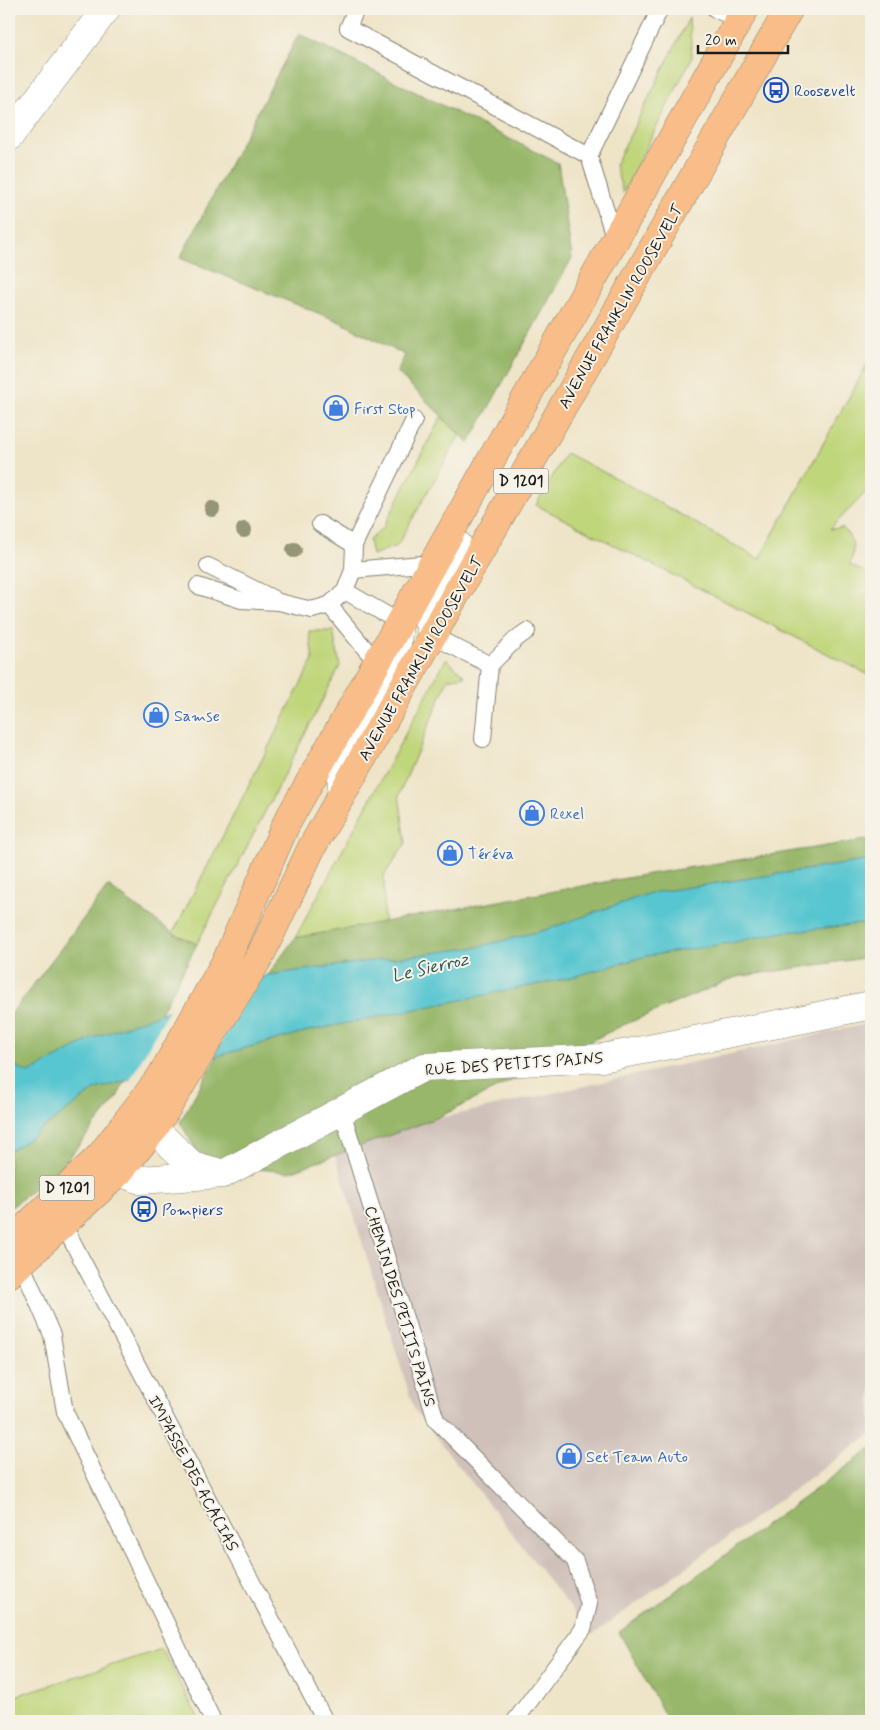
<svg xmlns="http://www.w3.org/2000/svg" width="880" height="1730" viewBox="0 0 880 1730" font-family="Mynerve,sans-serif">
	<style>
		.industrial { fill: #cfc1ba }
		.green { fill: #c0d67a; stroke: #6e794b }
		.forest { fill: #98b76a; stroke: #5a6a43 }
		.water { fill: #59c6d0; stroke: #3a7176 }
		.pier { fill: #eee4c7 }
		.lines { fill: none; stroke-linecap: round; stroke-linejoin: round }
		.service-casing { stroke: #858072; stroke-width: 18 }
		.minor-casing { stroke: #858072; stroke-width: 29 }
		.primary-casing { stroke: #858072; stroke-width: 29 }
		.service { stroke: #fff; stroke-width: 16 }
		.minor { stroke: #fff; stroke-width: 28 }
		.primary { stroke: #f8bd88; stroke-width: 28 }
		.tree { fill: #959578 }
		.labels { text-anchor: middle; stroke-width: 4; stroke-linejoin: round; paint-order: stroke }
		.shield { fill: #f7f3e8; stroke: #5e5c59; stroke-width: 1 }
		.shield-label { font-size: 15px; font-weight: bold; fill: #1c1c1c }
		.transit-label { font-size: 16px; fill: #164399; stroke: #f7f3e8; text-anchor: start }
		.street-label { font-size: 16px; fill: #1c1c1c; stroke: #f7f3e8 }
		.shop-label { font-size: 16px; fill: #366cbe; stroke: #f7f3e8; text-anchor: start }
		.water-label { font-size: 18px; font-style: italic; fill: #31585b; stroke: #f7f3e8 }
	</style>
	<rect width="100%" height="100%" fill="#f7f3e8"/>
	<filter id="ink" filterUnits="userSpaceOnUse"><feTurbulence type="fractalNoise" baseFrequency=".02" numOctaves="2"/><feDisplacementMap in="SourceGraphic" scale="10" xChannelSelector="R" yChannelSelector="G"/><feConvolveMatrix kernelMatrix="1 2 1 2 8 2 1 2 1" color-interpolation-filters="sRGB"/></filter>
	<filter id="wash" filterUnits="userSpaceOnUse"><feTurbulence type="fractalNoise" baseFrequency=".0096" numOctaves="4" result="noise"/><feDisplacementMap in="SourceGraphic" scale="20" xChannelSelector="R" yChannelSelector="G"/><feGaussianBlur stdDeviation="1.12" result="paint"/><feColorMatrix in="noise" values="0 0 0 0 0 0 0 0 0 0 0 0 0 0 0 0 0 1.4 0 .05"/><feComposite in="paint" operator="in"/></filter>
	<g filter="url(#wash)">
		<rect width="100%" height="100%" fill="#eee4c7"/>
		<polygon class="industrial" points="871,1023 871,1434 592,1635 414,1409 331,1142"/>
		<g class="green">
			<polygon points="689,18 692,57 623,193 615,165"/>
			<path d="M867,365L871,366V487L830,529L843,528C855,543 855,547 850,565L871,575V676L536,505L566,453L619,480L759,559Z"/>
			<polygon points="441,417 460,435 397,546 372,555 369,540 383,528"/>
			<polygon points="309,631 333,631 340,666 197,944 173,933 313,660"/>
			<polygon points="446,659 465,676 448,679 399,795 406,843 384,875 384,923 295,938"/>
			<polygon points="162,1649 200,1721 9,1721 9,1698"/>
		</g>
		<g class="forest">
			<polygon points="299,34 558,163 572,258 469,443 397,372 405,355 338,321 180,258"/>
			<path d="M871,839V957L736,977L621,1026L439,1117L290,1172L204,1164L180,1122C215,1059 251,996 295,938L649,874Z"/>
			<polygon points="108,886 173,933 197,944 116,1099 62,1166 9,1209 9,1017"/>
			<polygon points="871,1449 871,1721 668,1721 619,1632"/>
		</g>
		<polygon class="water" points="871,860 871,923 778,933 730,943 647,956 569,978 308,1031 96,1089 23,1143 9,1151 9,1063 29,1073 93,1038 267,975 477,947 545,930 650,893"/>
		<polygon class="pier" points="261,975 210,1060 129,1082 170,1008"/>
	</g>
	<g filter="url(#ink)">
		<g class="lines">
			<defs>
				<g id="service">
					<polyline points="356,9 348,28 589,156"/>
					<polyline points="715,9 738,20"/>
					<polyline points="615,240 589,156 660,9"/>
					<polyline points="320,524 354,545"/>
					<polyline points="208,566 274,599"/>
					<polyline points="353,570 433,563"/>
					<polyline points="198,586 241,600 279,602 312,610 329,605 345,591 353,570 354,545 414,420"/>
					<polyline points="345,591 399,622"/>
					<polyline points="329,605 377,663"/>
					<polyline points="433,636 490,665"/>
					<polyline points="483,739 490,665 516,639 527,631"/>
					<polyline points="342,1111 436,1420 575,1561 589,1604 583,1629 515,1721"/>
					<polyline points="63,1224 325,1721"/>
					<polyline points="21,1263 52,1335 65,1412 213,1721"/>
				</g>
				<g id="minor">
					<polyline points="9,137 106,9"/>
					<polyline points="433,636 424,608 458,545"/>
					<polyline points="341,796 343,764 394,675 399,622"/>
					<polyline points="154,1129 192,1165 217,1172"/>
					<polyline points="119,1172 141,1180 223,1174 424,1067 602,1058 799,1020 871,1005"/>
				</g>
				<g id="primary">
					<polyline points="9,1243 100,1156 160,1078 227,959 286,824 745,9"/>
					<polyline points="9,1274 119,1172 154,1129 260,956 312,847 789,9"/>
				</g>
			</defs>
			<use href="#service" class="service-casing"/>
			<use href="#minor" class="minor-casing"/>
			<use href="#primary" class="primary-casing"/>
			<use href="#service" class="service"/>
			<use href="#minor" class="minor"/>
			<use href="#primary" class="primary"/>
		</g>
		<g class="tree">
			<circle cx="212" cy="509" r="8"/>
			<circle cx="244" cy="530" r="8"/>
			<circle cx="294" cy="550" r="8"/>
		</g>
	</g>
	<defs>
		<symbol id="bus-ring" viewBox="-11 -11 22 22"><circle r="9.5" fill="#f7f3e8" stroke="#1a4fb4" stroke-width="1.5"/><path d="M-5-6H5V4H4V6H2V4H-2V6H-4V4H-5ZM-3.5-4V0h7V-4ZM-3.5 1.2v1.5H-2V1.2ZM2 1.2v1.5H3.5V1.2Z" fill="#1a4fb4"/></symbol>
		<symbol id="shop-ring" viewBox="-11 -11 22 22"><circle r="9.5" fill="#f7f3e8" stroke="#3f7fe0" stroke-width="1.5"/><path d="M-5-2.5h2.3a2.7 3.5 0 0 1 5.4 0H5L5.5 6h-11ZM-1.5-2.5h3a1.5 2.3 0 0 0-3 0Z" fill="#3f7fe0"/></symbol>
	</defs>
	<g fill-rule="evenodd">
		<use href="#bus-ring" x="762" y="76" width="28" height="28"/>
		<use href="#shop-ring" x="322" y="394" width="28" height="28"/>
		<use href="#shop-ring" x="142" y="701" width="28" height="28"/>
		<use href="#shop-ring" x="518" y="799" width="28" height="28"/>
		<use href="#shop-ring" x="436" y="839" width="28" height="28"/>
		<use href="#bus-ring" x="130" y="1195" width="28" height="28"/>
		<use href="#shop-ring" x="555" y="1442" width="28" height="28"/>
	</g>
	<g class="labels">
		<g class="shield">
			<rect x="493.5" y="468.5" width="55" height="25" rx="4"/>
			<rect x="39.5" y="1175.5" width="55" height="25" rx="4"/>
		</g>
		<g class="shield-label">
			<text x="521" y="486">D 1201</text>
			<text x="67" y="1193">D 1201</text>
		</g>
		<g class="transit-label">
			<text x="794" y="96">Roosevelt</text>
			<text x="162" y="1215">Pompiers</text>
		</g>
		<g class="street-label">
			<text transform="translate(620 306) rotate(-60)" y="6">AVENUE FRANKLIN ROOSEVELT</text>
			<text transform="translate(420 658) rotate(-60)" y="6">AVENUE FRANKLIN ROOSEVELT</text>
			<text transform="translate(514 1063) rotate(-4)" y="6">RUE DES PETITS PAINS</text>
			<text transform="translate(401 1306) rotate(73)" y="6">CHEMIN DES PETITS PAINS</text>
			<text transform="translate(194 1473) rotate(62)" y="6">IMPASSE DES ACACIAS</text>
		</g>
		<g class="shop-label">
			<text x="354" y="414">First Stop</text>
			<text x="174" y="721">Samse</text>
			<text x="550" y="819">Rexel</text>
			<text x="468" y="859">Téréva</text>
			<text x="586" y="1462">Set Team Auto</text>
		</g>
		<g class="water-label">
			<text transform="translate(430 967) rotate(-13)" y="6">Le Sierroz</text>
		</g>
	</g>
	<rect width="880" height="1730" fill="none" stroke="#f7f3e8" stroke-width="30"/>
	<path d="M698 45v8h90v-8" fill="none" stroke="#1c1c1c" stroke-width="2.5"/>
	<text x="705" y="45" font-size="15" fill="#1c1c1c" stroke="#f7f3e8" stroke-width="4" paint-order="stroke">20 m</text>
</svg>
